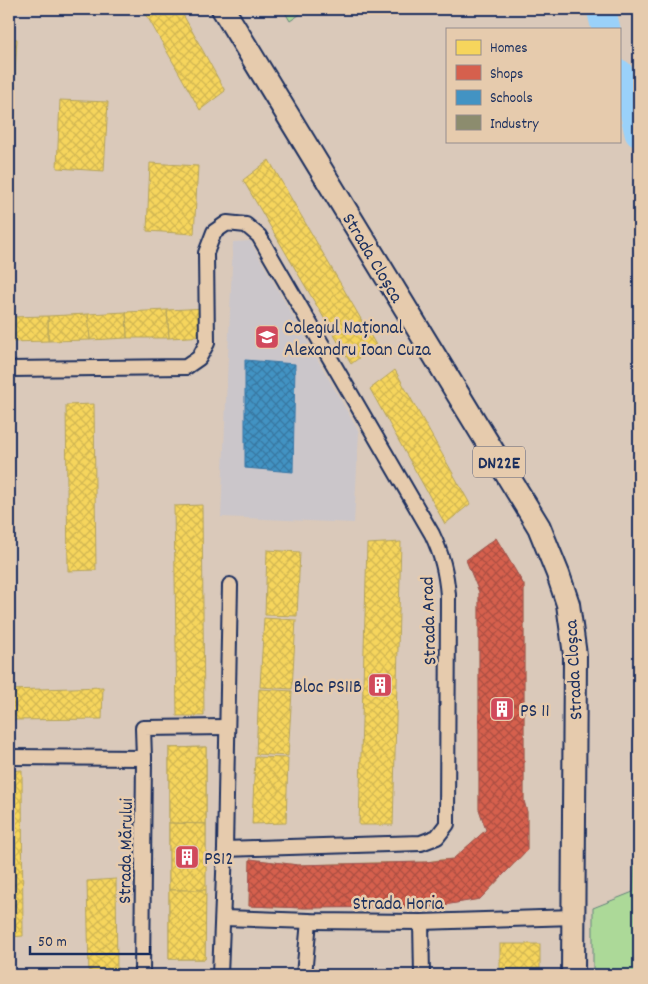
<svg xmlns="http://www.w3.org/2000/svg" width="648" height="984" viewBox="0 0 648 984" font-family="Dekko,sans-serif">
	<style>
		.built { fill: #cbc6ca }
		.green { fill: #acd998; stroke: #64847b }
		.homes { fill: url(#homes-cross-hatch); stroke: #b4a35d }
		.shops { fill: url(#shops-cross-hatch); stroke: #9e5152 }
		.schools { fill: url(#schools-cross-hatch); stroke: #3775a5 }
		.industry { fill: url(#industry-cross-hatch); stroke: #6a7069 }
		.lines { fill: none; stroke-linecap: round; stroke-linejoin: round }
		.river { stroke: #9ad1f9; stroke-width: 29 }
		.minor-casing { stroke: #1b2f5e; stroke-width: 18 }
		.primary-casing { stroke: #1b2f5e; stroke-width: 26 }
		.minor { stroke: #e6cbad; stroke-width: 14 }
		.primary { stroke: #e6cbad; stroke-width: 22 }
		.labels { text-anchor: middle; stroke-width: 5; stroke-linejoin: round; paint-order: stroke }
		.shield { fill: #e6cbad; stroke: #585e76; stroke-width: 1 }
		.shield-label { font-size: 18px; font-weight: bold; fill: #1b2f5e }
		.street-label { font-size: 19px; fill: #1b2f5e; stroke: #e6cbad }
		.poi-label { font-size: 19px; fill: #1b2f5e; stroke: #e6cbad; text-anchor: start }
	</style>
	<defs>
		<pattern id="homes-cross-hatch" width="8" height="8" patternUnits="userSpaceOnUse" patternTransform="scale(1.25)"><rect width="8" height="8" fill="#f6d55c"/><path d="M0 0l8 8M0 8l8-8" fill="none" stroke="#d2b752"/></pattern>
		<pattern id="shops-cross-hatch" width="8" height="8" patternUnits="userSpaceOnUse" patternTransform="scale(1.25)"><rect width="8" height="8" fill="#d6604d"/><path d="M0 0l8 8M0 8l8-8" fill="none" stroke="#ad5043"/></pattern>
		<pattern id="schools-cross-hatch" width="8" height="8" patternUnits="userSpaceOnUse" patternTransform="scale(1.25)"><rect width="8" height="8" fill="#4393c3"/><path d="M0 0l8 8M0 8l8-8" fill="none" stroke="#3778a2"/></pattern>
		<pattern id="industry-cross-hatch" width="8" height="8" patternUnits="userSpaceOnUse" patternTransform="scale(1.25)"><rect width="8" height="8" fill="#8c8c6e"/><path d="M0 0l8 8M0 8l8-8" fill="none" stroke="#72735e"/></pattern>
	</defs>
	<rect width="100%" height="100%" fill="#dac9ba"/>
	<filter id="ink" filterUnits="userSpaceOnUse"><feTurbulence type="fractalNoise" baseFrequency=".02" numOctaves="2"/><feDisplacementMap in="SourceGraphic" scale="10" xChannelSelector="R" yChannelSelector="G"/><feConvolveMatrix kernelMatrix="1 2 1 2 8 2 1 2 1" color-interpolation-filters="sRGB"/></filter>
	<g filter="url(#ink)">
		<polygon class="built" points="250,241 359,432 354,523 221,517 233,242"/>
		<g class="green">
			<polygon points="283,9 308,9 290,21"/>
			<polygon points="639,763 639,975 593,975 593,908 633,892"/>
		</g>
		<g class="homes">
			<polygon points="143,9 180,9 225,91 200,110"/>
			<polygon points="9,38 17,39 13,107 9,107"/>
			<polygon points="60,100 108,102 104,171 57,168"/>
			<polygon points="269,160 376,345 351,364 243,180"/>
			<polygon points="150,163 198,166 194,234 147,231"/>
			<polygon points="208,308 209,336 169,338 167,310"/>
			<polygon points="167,310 169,338 127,338 126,312"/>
			<polygon points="126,312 127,338 90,340 88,314"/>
			<polygon points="88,314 90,340 48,341 48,316"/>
			<polygon points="48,316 48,341 9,342 9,317"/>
			<polygon points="395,370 470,504 445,524 370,389"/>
			<polygon points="94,404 96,570 68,571 66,405"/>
			<polygon points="202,505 204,716 177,716 174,506"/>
			<polygon points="496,538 524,585 524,609 479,607 479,592 466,560"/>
			<polygon points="401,542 393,825 359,825 367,544"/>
			<polygon points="267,550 300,552 297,616 265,615"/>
			<polygon points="479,607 524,609 524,677 479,675"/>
			<polygon points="264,618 296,620 292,689 260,687"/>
			<polygon points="479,675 524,677 524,745 479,742"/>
			<polygon points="103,687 102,719 9,720 9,690"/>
			<polygon points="259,689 292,691 288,756 256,754"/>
			<polygon points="479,742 524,745 524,801 527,812 479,809"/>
			<polygon points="206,747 206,824 205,959 169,959 169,748"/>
			<polygon points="206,747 206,824 169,823 169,748"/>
			<polygon points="255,757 288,758 286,823 252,824"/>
			<polygon points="22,770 23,936 9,937 9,771"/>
			<polygon points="479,809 527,812 527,850 504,874 470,844 486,830"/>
			<polygon points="169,823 206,824 206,890 169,890"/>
			<polygon points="470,844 504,874 480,899 441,905 439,860 453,859"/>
			<polygon points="250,859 298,865 304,908 249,906"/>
			<polygon points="439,860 441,905 433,907 373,907 370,863 426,862"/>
			<polygon points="370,863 373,907 304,908 298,865"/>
			<polygon points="116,879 117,975 89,975 87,881"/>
			<polygon points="169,890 206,890 205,959 169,959"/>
			<rect x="500" y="944" width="40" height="25"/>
		</g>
		<polygon class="shops" points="496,538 524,585 524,801 527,812 527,850 480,899 433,907 304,908 249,906 250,859 298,865 426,862 453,859 486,830 479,809 479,592 466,560"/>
		<polygon class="schools" points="245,360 295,364 293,472 245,468"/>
		<rect class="industry" x="168" y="973" width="33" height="2"/>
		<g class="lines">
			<g class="river">
				<polyline points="601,9 606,29"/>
				<polyline points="619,74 630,94 639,133"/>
			</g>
			<defs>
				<g id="minor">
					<path d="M9,369L186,367L199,358L207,343L206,253L214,232L227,223L246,225L259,236L432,534C442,555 446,572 448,595L447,824L437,837L421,843L225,849"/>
					<polyline points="9,757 144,758"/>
					<polyline points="223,918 309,921 421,922 574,917"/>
					<polyline points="421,922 422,975"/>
					<polyline points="142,975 144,758 143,728 227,727"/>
					<polyline points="220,975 225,849 230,585"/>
					<polyline points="304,975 309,921"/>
				</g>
				<polyline id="primary" points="223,9 539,527 558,574 568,604 575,655 573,975"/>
			</defs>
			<use href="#minor" class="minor-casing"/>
			<use href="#primary" class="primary-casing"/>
			<use href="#minor" class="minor"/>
			<use href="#primary" class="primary"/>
		</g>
	</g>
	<defs>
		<symbol id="school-square" viewBox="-11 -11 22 22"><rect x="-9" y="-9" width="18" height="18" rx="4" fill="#d1495b" stroke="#e6cbad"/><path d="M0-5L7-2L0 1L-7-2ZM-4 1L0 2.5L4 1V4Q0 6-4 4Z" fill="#fff"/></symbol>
		<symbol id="building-square" viewBox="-11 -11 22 22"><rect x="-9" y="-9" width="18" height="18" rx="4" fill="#d1495b" stroke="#e6cbad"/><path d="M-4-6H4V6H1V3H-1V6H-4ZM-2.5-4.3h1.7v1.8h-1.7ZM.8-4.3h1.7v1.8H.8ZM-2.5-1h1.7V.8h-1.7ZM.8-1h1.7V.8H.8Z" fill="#fff"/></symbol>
	</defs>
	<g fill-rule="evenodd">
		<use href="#school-square" x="253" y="323" width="28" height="28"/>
		<use href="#building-square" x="366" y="671" width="28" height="28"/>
		<use href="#building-square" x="488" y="695" width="28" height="28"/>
		<use href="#building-square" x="173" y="843" width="28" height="28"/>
	</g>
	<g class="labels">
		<rect class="shield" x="473" y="446.5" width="52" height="31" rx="4"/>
		<g class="shield-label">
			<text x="499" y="468">DN22E</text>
		</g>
		<g class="street-label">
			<text transform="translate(374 257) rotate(59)" y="7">Strada Cloșca</text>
			<text transform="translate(427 621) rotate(-92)" y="7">Strada Arad</text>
			<text transform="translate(572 670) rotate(-93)" y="7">Strada Cloșca</text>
			<text transform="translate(124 851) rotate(-89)" y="7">Strada Mărului</text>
			<text x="398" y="909">Strada Horia</text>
		</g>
		<g class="poi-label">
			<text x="284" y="333">Colegiul Național<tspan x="284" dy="22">Alexandru Ioan Cuza</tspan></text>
			<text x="362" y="692" text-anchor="end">Bloc PS11B</text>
			<text x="520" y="716">PS 11</text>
			<text x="204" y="864">PS12</text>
		</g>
	</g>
	<rect width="648" height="984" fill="none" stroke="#e6cbad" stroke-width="30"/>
	<rect x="15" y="15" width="618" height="954" fill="none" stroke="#1b2f5e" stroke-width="2" filter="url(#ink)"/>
	<rect x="446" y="28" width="175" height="115" fill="#e6cbad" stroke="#958d8d"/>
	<rect x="456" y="40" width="25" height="15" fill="#f6d55c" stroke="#958d8d"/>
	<text x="490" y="52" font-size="15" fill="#1b2f5e">Homes</text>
	<rect x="456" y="65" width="25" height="15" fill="#d6604d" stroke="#958d8d"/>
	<text x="490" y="78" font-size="15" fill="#1b2f5e">Shops</text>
	<rect x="456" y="90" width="25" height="15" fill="#4393c3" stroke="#958d8d"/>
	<text x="490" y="102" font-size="15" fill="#1b2f5e">Schools</text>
	<rect x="456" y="115" width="25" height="15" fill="#8c8c6e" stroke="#958d8d"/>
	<text x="490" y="128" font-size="15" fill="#1b2f5e">Industry</text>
	<path d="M30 946v8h120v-8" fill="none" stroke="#1b2f5e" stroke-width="2.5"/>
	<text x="38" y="946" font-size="15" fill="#1b2f5e" stroke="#e6cbad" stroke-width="4" paint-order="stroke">50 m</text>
</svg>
